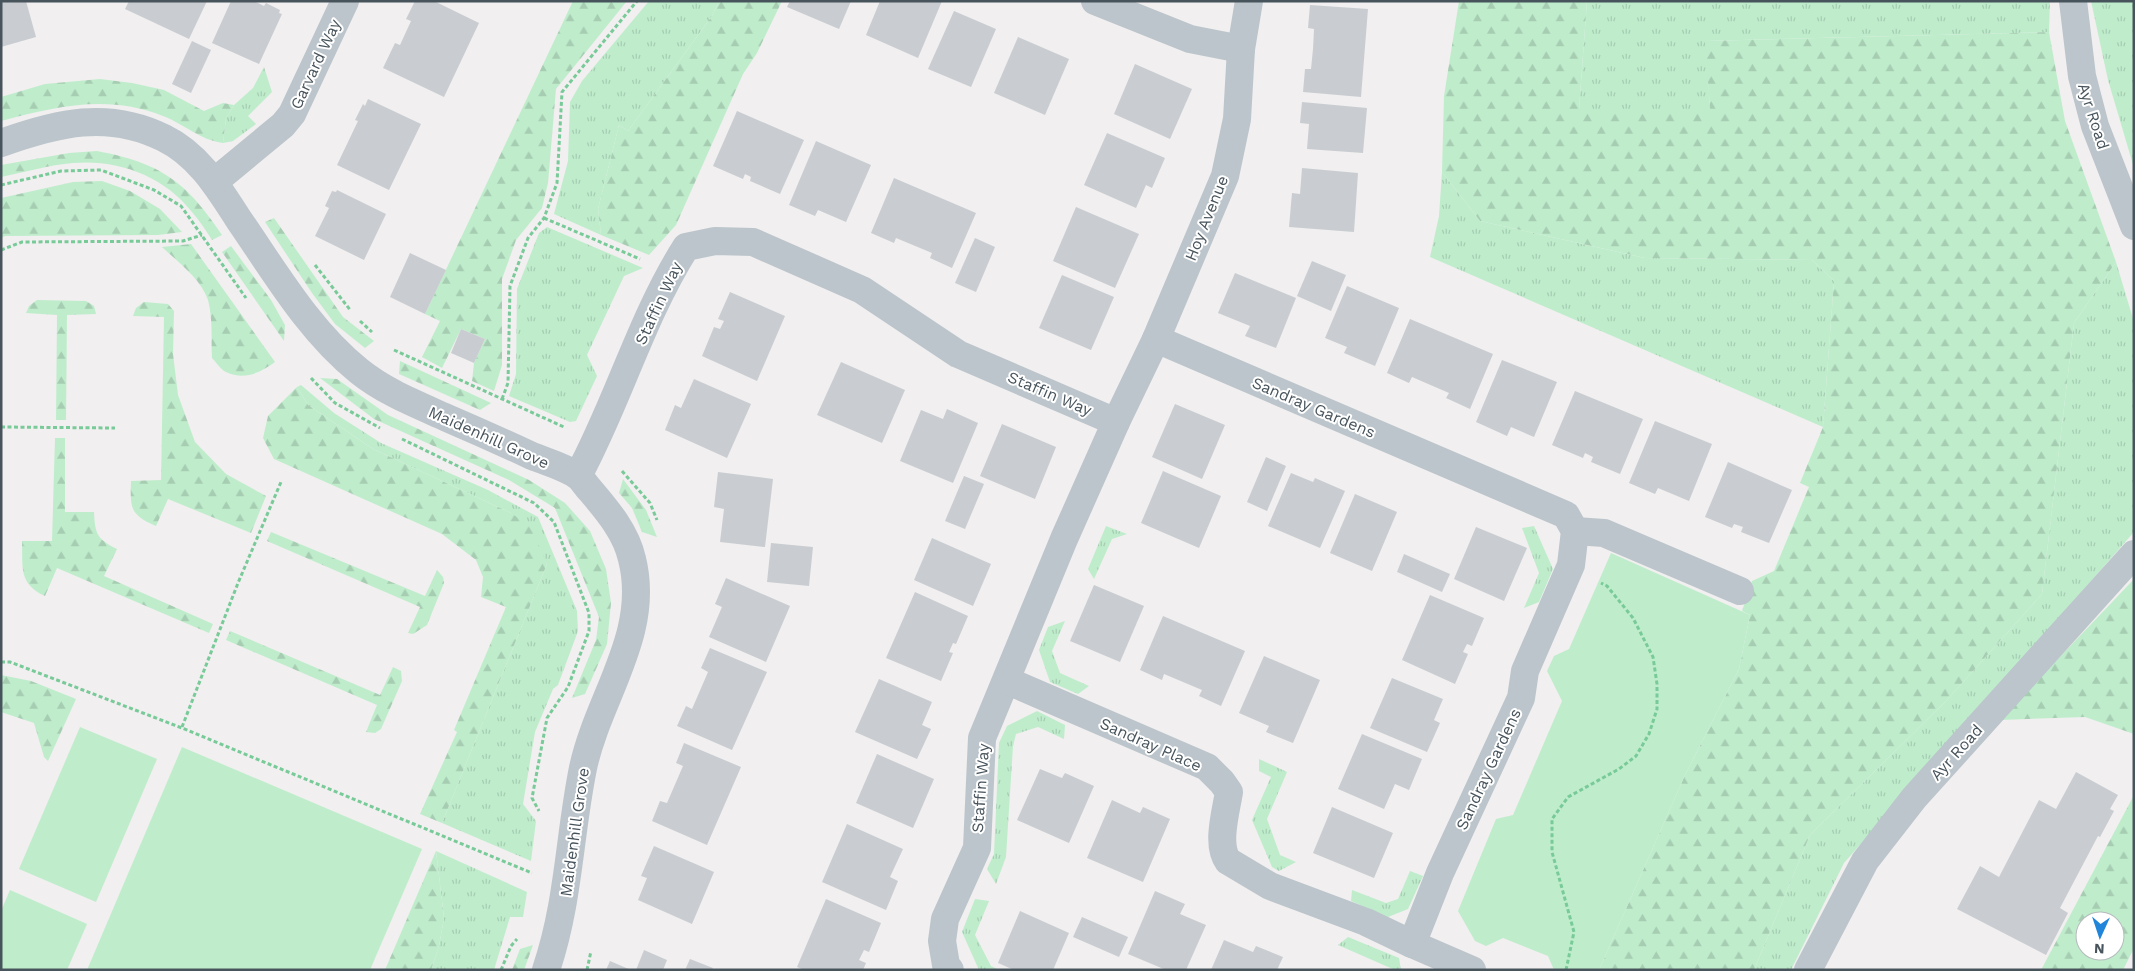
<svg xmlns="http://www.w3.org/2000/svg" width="2135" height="971" viewBox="0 0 2135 971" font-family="'Work Sans',sans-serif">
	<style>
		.grass { fill: url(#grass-tufts) }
		.forest { fill: url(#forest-firs); fill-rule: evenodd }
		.park { fill: #bfedcc }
		.building { fill: #c9cdd1 }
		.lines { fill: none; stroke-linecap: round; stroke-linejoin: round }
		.path { stroke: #79ca99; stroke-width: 3; stroke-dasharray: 4 2.5; stroke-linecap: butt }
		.minor { stroke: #bbc5cb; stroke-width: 28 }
		.labels { text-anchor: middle; stroke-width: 4; stroke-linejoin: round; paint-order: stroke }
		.street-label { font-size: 16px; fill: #48545c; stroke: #fff }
	</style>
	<defs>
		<pattern id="grass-tufts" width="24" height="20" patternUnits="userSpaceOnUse" patternTransform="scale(1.25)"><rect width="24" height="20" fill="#bfedcc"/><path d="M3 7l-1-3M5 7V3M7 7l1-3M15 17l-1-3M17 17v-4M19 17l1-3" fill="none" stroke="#a6cdb2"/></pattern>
		<pattern id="forest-firs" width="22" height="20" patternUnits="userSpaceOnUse" patternTransform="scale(1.25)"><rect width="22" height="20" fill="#bfedcc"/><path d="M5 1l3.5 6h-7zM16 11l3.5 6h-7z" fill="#a6cdb2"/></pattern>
	</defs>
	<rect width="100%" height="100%" fill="#f1efef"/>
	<g class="grass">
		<polygon points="649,1 719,1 712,16 628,131 619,125 598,209 601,235 554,214 568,161 570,102 582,81"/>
		<polygon points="1587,1 2050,1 2049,32 1706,41 1710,109 1579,109"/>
		<polygon points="2091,1 2134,1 2134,168 2108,80"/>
		<polygon points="264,67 272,92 248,116 256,124 233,141 223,143 226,118 234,105 253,88"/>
		<polygon points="1442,172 1480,221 1645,258 1812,260 1834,281 1823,427 1430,257 1439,216"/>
		<polygon points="547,227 643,268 624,276 587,355 597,376 576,421 570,422 509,396 516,374 517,289 539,233"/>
		<polygon points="2116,262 2134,322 2134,532 1844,863 1791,970 1754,970 1810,835 1946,701 2042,594 2074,323"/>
		<polygon points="301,385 334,413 381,443 488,490 538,517 577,611 578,631 558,685 553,689 535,732 523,804 536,821 531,861 442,823 547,564 511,513 373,449 308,405 297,387"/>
		<polygon points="1106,526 1127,534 1112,539 1094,579 1088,569"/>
		<polygon points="1534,526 1553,569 1539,602 1524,608 1539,573 1522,528"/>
		<polygon points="1065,621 1052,651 1060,673 1089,686 1078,694 1050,682 1039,650 1048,627"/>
		<polygon points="1037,711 1065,725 1064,739 1038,727 1016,734 1013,746 1006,857 996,884 987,869 994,854 999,743 1007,726"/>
		<polygon points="1259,759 1287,772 1267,819 1280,855 1296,862 1279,871 1272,867 1252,820 1271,777 1259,771"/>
		<polygon points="436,851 527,892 523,917 510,917 494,970 431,970 439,946 444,918"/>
		<polygon points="1410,871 1423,876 1408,909 1388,917 1351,901 1352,890 1386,903 1398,899"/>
		<polygon points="975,899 989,901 975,935 991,966 999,970 979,970 962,932"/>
		<polygon points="1348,937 1399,958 1401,970 1395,970 1338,945"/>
	</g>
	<g class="forest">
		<polygon points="573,1 627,1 556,89 548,183 542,208 516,240 502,279 502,365 494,391 472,381 474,363 485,339 461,329 442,368 422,357 440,321 425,314"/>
		<polygon points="719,1 782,1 757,53 743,74 676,225 649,255 601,235 598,209 619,125 628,131 712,16"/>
		<polygon points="1459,1 1587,1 1579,109 1710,109 1705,41 2049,32 2065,121 2116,262 2074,323 2042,594 1946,701 1810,835 1754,970 1599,970 1685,775 1739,669 1750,615 1742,611 1752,581 1774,571 1809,487 1800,483 1823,427 1834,281 1812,260 1645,258 1480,221 1442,172 1444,96"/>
		<path d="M100,79L132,83L164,90L204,111L223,103L234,105L226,118L223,143C200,140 184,124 163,116C109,94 56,106 1,121V97L45,84Z"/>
		<path d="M97,151C160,163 186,181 222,235L212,240C206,231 200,221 192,212C164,176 118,159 73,163C49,165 25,172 1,177V165L69,153Z"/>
		<polygon points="102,181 130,191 160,209 182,232 158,235 5,236 1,238 1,198 73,182"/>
		<polygon points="274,218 343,317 374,341 365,348 335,324 312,293 265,222"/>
		<path d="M191,244L275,362C261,372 245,381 226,372C221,370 216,362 212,358C211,340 213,318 208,300C201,279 178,262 162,247Z"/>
		<polygon points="231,246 271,300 285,325 284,341 222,252"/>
		<polygon points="37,300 86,301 94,306 96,314 67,315 66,420 56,420 57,315 26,313 29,306"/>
		<path d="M144,302L168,304L174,311L173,354L178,395L195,442L226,474L266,496L251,533L168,499L156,526C130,515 130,508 131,481L161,480L164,317L133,316L136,308Z"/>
		<polygon points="400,361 491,403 480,410 399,374"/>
		<polygon points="320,378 337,379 388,415 529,480 565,503 590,531 606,569 611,603 607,644 585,694 572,698 596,640 599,617 555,508 509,480 374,419"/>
		<polygon points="297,387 308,405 373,449 511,513 531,527 547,564 442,823 420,814 457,732 454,730 506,607 481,597 483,577 476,560 442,534 274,459 263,438 268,416"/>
		<path d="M55,438H65V512H94C95,534 97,539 117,549L104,576L213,624L209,633L57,568L45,596C18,584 23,566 22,541H52Z"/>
		<polygon points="623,479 646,510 657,537 642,532 632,508 619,493"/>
		<polygon points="271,532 425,596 437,570 443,577 444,583 427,625 413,634 408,633 420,607 267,541"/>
		<polygon points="2134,579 2134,734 2085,717 2000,720"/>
		<polygon points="230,631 380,695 393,667 401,671 402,681 381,729 375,733 366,732 377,705 226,640"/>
		<polygon points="1,675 31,681 76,699 48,761 44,757 34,723 1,712"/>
		<path d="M2134,795V948L2123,970H2041ZM2085,921H2115V951H2085Z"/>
		<polygon points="436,851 444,918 439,946 431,970 385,970"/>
		<polygon points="533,945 524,970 512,970 520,949"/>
	</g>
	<g class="park">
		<polygon points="1611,553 1750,615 1739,669 1685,775 1599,970 1554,970 1548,956 1503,938 1486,946 1475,941 1458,911 1496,819 1513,815 1562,701 1547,671 1554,656 1569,649"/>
		<polygon points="80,727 157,759 96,902 19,869"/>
		<polygon points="182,747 422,849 370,970 87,970"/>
		<polygon points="10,890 87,924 67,970 1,970 1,911"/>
	</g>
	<g class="building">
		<polygon points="1,1 26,1 36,37 1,47"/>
		<polygon points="129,1 207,1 189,39 125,9"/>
		<polygon points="231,1 254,1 264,6 266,3 280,10 279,13 282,14 259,64 212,43"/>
		<polygon points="415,1 434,1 479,23 444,97 383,68 395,43 400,45 411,21 406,19"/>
		<polygon points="790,1 851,1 839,29 787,7"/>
		<polygon points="880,1 942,1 918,58 866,35"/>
		<polygon points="1310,5 1368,9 1361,97 1303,92 1305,69 1311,69 1313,49 1314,29 1308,28"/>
		<polygon points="954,11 996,29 971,87 928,69"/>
		<polygon points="1018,37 1069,59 1045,115 994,93"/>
		<polygon points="192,41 211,50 191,93 172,84"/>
		<polygon points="1135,64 1192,89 1170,139 1114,114"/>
		<polygon points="368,99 421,124 389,190 337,165 358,121 355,120 363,104 365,106"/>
		<polygon points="1302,102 1367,108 1363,153 1307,149 1309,124 1300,123"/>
		<polygon points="737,111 804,140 780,194 750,181 751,177 745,174 743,179 713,166"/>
		<polygon points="1107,133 1165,158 1152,188 1146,185 1136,208 1084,185"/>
		<polygon points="816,141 871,165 846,222 818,210 815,216 789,205"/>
		<polygon points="1302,168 1358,173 1354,232 1289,227 1292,193 1300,194"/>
		<polygon points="894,178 976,213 952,268 930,258 932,253 896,238 894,243 871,233"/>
		<polygon points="337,190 386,214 364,260 315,236 329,208 325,206 332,191 336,192"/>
		<polygon points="1076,207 1139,234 1115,288 1053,261"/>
		<polygon points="975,238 995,247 976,292 955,283"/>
		<polygon points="410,253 446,270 425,314 390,297"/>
		<polygon points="1312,261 1346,275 1331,311 1297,296"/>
		<polygon points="1235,273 1296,298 1276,348 1245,336 1250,326 1218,313"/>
		<polygon points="1062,275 1114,297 1091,350 1039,328"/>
		<polygon points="1347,286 1399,308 1375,366 1344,353 1347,347 1325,338"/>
		<polygon points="730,292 785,316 757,381 702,356 714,327 720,329 724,321 718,319"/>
		<polygon points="1410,319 1493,354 1470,409 1446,398 1449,393 1412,377 1409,383 1387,373"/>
		<polygon points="461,329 485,339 474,363 451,353"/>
		<polygon points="1502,360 1557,382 1534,437 1511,427 1507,436 1476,422"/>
		<polygon points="841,362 905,390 882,443 817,415"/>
		<polygon points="694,379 751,404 727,458 665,430 675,405 681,408"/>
		<polygon points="1575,391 1643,419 1620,474 1591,462 1593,457 1585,453 1583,458 1552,445"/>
		<polygon points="1175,404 1225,425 1202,479 1152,457"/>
		<polygon points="947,409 978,423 953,483 900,461 921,410 943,419"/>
		<polygon points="1655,421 1712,444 1689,501 1658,488 1655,494 1629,483"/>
		<polygon points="1002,424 1056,447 1035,499 980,476"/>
		<polygon points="1266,457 1286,466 1267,511 1247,502"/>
		<polygon points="1728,462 1792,490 1769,543 1741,532 1743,527 1734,524 1732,528 1705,517"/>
		<polygon points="1163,471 1221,496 1199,548 1141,523"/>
		<polygon points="718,472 773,479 765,547 720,542 724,509 714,507"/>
		<polygon points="1291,473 1313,482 1315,478 1345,491 1320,548 1268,526"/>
		<polygon points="964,476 984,484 965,529 945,521"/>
		<polygon points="1355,494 1397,512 1372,571 1330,553"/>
		<polygon points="1476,527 1527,548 1504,601 1454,579"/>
		<polygon points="932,538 991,564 973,606 914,580"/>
		<polygon points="771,543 813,547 809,586 767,582"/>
		<polygon points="1404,554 1450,574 1442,592 1397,572"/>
		<polygon points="726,578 790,606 766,662 709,637 722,607 715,604"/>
		<polygon points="1094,585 1144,606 1120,662 1070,641"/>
		<polygon points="915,592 968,616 956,644 953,643 949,652 953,653 941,681 886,658"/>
		<polygon points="1430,595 1484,618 1472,646 1467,644 1463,652 1468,654 1455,684 1402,660"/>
		<polygon points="1163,616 1245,651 1221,706 1199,696 1202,690 1164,674 1162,680 1140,670"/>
		<polygon points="710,648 767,672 732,750 677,726 686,706 692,709 708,672 701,668"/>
		<polygon points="1264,656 1320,680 1293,743 1266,732 1269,726 1239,713"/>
		<polygon points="1392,678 1443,699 1434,720 1440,723 1427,752 1370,728"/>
		<polygon points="879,679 932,702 922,725 931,729 917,759 855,732"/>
		<polygon points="1362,734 1422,759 1409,790 1395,784 1384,809 1338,789"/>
		<polygon points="684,743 741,767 707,845 652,821 660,801 667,803 683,766 676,763"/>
		<polygon points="877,754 934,779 913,828 856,803"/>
		<polygon points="1040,769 1062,778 1065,773 1094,786 1069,843 1017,820"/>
		<polygon points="2076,772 2118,795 2110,809 2114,811 2100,837 2098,836 2060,908 2068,913 2046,955 1957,909 1980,866 1999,877 2039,800 2056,809"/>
		<polygon points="1112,800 1140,813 1143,807 1170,819 1143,882 1087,858"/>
		<polygon points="1332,807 1393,833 1374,878 1313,853"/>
		<polygon points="847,824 903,849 890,877 898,881 886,910 822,882"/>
		<polygon points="654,846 714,872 692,924 638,900 647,878 641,876"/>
		<polygon points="1155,891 1185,904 1180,914 1206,925 1186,970 1166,970 1128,954"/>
		<polygon points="826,899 881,923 869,952 864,950 859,960 866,963 863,970 804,970 797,967"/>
		<polygon points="1020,911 1069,933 1053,970 1014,970 998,963"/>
		<polygon points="1082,917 1128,937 1119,957 1073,937"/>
		<polygon points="1224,940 1253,952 1256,946 1283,957 1277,970 1211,970"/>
		<polygon points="644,950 667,960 663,970 636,970"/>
		<polygon points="690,959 713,968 712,970 685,970"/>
		<polygon points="610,961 631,970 606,970"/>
	</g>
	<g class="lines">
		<g class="path">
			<polyline points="1,185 61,171 101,170 154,190 181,206 246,298"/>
			<polyline points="544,218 640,259"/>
			<polyline points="1,250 22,242 183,241 202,235"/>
			<polyline points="315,265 351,311"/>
			<polyline points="360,321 372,332"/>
			<polyline points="394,350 564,427"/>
			<polyline points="311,378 335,403 380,428"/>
			<polyline points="502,399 508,383 510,286 528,238 544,218 557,183 562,92 637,1"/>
			<polyline points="1,427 115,428"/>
			<polyline points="402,439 534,503 554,522 589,613 589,631 568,687 547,718 532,798 539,811"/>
			<polyline points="622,471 650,503 657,520"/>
			<polyline points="1,662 10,662 182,728 532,873"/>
			<polyline points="182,727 238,583 281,482"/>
			<polyline points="501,970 511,946 517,939"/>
			<polyline points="587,970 591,951"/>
			<polyline points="1566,970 1574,932 1552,852 1552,819 1568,797 1619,769 1636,756 1649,734 1657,709 1657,684 1653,657 1633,618 1607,586 1601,583"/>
		</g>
		<g class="minor">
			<polyline points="1095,1 1190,39 1241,49"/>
			<polyline points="2073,1 2082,76 2095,126 2134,226"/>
			<path d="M1,143C57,123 108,110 164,138C199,155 219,189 239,220C275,272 309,331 359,371C385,392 416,404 447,418C475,430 504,443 532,456C547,462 565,467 578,476C582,479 586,486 590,490C607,510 626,532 632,559C651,634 598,697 583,768C569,837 569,902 546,970"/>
			<polyline points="214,182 283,125 292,114 345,1"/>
			<polyline points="1156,339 1566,515 1575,531 1571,565 1525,671 1521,698 1440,873 1412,944 1472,970"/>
			<polyline points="1116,422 1156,339 1225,176 1237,119 1241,49 1249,1"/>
			<path d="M578,476C618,402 641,318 686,247L715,241L753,242L862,290L958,354L1116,422L1064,539L982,738L977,848L945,919L942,941L946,965L950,970"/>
			<polyline points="1575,531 1604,533 1740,591"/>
			<path d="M1008,681L1207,767L1222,782L1229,792C1226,811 1216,845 1228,861L1270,886L1366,922L1412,944"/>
			<polyline points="1808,970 1865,861 1914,798 2134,554"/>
		</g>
	</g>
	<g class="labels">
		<g class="street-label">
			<text transform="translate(315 64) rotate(-65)" y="6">Garvard Way</text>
			<text transform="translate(2094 116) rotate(72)" y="6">Ayr Road</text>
			<text transform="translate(1206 218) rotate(-68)" y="6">Hoy Avenue</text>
			<text transform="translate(658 303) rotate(-65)" y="6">Staffin Way</text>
			<text transform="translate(1050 393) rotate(23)" y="6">Staffin Way</text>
			<text transform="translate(1314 407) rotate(23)" y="6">Sandray Gardens</text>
			<text transform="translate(489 437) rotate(24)" y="6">Maidenhill Grove</text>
			<text transform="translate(1151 744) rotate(24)" y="6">Sandray Place</text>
			<text transform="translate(1956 752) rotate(-48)" y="6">Ayr Road</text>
			<text transform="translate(1488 769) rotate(-65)" y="6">Sandray Gardens</text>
			<text transform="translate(980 788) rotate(-86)" y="6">Staffin Way</text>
			<text transform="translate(574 832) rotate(-82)" y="6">Maidenhill Grove</text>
		</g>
	</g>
	<rect width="2135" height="971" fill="none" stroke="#48545c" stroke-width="5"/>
	<g transform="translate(2100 936) rotate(183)"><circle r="24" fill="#ffffff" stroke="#b6bbbe"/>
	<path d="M0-4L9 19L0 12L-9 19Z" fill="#2186da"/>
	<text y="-8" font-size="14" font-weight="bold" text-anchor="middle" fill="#48545c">N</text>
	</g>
</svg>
